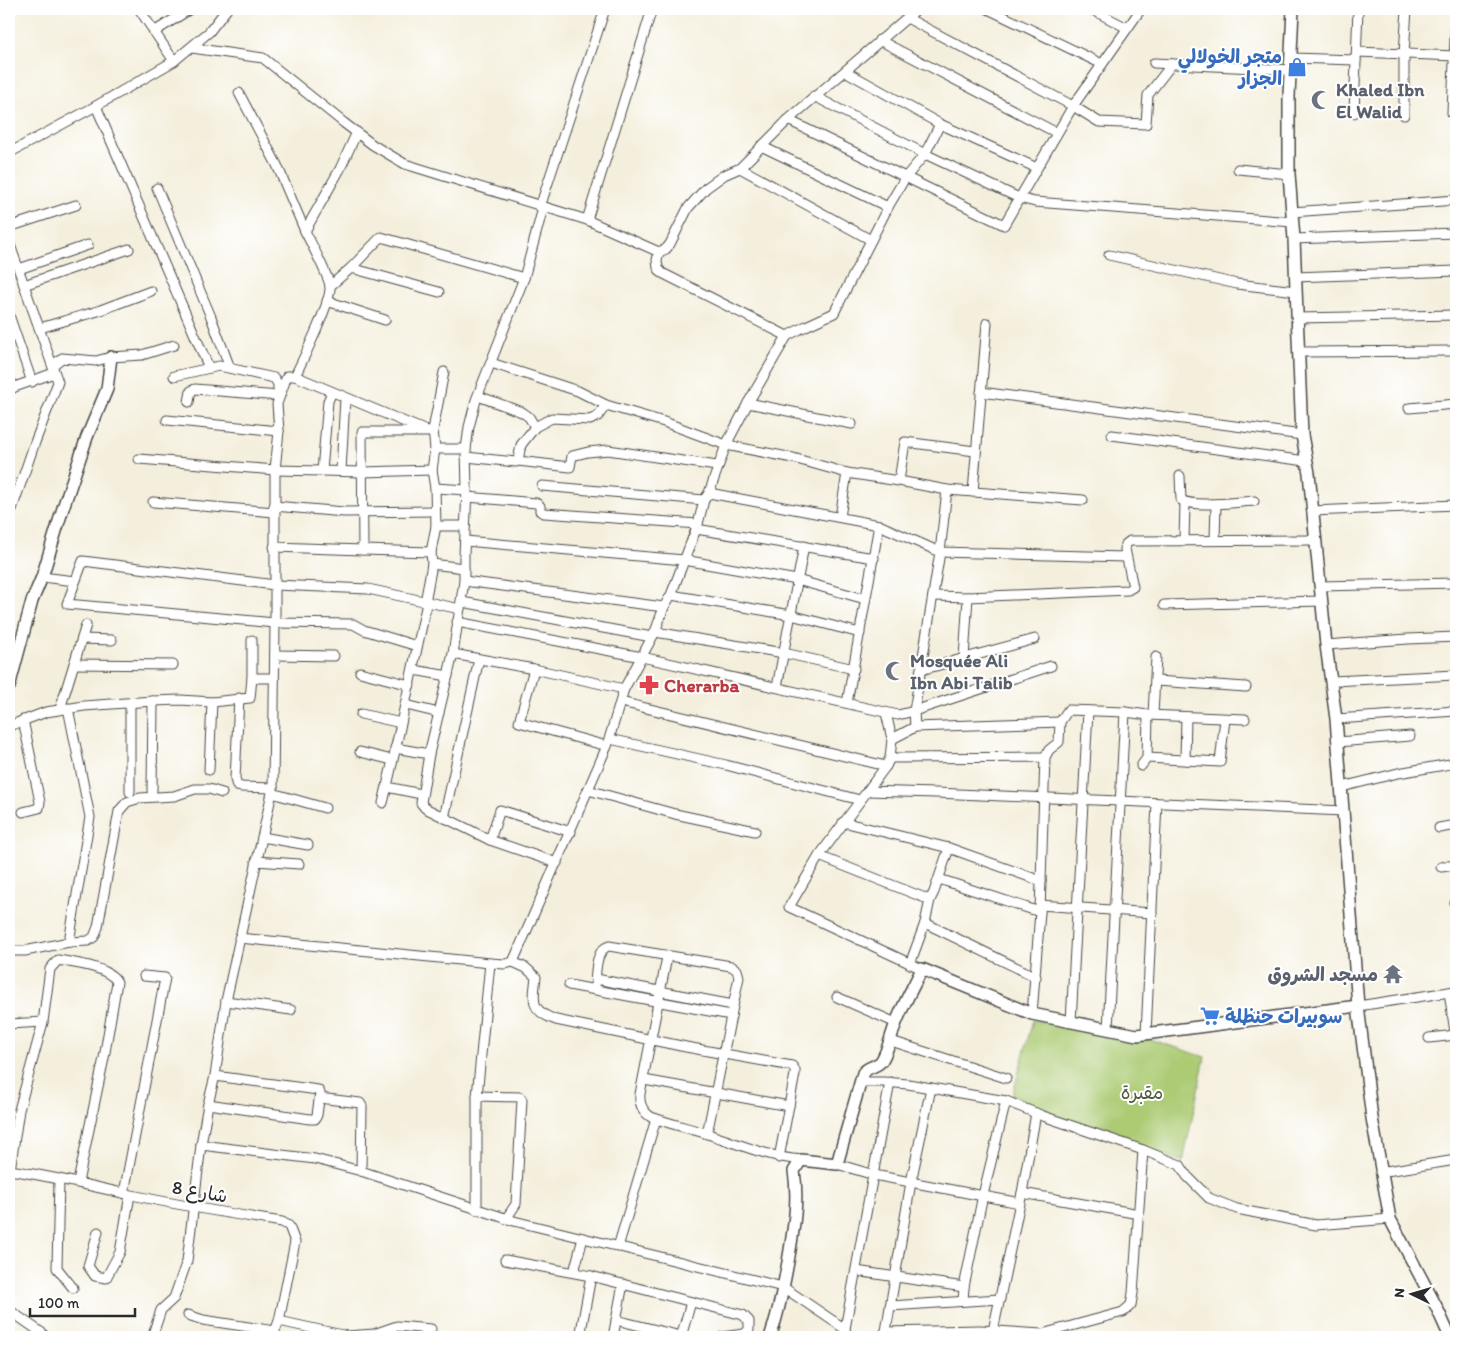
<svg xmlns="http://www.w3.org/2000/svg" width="1465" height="1346" viewBox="0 0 1465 1346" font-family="Itim,'Playpen Sans Arabic',sans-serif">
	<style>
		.green { fill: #accb73; stroke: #6c7b4f }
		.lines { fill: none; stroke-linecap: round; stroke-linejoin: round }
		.street-casing { stroke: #494846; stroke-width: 11 }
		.secondary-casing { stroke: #494846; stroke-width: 14 }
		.street { stroke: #fff; stroke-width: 9 }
		.secondary { stroke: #fff; stroke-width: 11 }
		.labels { text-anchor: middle; stroke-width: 4; stroke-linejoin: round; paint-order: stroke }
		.shop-label { font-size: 19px; font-weight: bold; fill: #366cbe; stroke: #fff; text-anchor: end }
		.worship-label { font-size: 19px; font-weight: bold; fill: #5b616d; stroke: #fff; text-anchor: start }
		.health-label { font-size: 19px; font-weight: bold; fill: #be3a42; stroke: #fff; text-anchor: start }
		.park-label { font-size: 19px; fill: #525b41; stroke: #fff }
		.street-label { font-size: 19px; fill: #2b2b2b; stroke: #fff }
	</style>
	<rect width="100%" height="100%" fill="#fff"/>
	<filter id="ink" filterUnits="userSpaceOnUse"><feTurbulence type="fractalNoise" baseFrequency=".02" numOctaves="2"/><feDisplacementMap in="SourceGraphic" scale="10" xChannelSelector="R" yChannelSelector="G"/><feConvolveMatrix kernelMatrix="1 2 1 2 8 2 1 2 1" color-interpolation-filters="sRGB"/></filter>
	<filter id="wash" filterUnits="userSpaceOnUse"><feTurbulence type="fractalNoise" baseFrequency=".0096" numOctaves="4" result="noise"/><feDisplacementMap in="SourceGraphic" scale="20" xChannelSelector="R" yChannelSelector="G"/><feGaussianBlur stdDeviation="1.12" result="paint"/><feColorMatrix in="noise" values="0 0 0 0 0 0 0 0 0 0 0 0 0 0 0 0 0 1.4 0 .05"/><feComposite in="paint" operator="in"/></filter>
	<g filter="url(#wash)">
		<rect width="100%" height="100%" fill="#f4efdd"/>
		<polygon class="green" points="1033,1020 1137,1035 1205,1057 1183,1162 1011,1100"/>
	</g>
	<g filter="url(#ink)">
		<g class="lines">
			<defs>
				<g id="street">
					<polyline points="139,9 174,61"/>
					<polyline points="988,9 1102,64"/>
					<polyline points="1091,9 1127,28"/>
					<polyline points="907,18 1073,106 1099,122 1146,124 1148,95 1172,64"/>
					<polyline points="154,32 190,9"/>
					<polyline points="879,40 1057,133"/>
					<polyline points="192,48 263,58 344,123 373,145 405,164 587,220 659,252"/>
					<polyline points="1357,52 1456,56"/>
					<polyline points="1291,58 1356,60"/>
					<polyline points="1154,63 1291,70"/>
					<polyline points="845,71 940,124 1037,168"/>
					<polyline points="239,93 277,165 305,231"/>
					<polyline points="814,96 925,154 1019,198 1035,202 1293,222"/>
					<polyline points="96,106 209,368"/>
					<polyline points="1354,113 1358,9"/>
					<polyline points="1452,113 1456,12"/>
					<polyline points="1404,115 1404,54 1407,9"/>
					<polyline points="788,120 1004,225 1073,106 1141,9"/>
					<polyline points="761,146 888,207"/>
					<polyline points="9,153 96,106 174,61 209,32 227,9"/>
					<polyline points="740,168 871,240"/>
					<polyline points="1238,169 1289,174"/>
					<polyline points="157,188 211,317 230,368"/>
					<polyline points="540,207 605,9"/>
					<polyline points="543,208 524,278 476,400 469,427 466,449 467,490 464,555 464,581 453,654 429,754 421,803 425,808 490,840 557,863"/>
					<polyline points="1292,212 1456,200"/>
					<polyline points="587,220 652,9"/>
					<polyline points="9,227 76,205"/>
					<polyline points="1294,239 1455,233"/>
					<polyline points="9,242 58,382 34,445 9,518"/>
					<polyline points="1109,255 1237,284 1296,291"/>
					<polyline points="351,268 381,237 524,278"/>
					<polyline points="19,269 88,245"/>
					<polyline points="1295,277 1456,271"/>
					<polyline points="24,285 129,249"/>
					<polyline points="330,286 351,268 439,292"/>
					<polyline points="327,301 385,320"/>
					<polyline points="9,315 32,382"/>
					<polyline points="1297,318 1456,315"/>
					<polyline points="40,328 98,311 151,291"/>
					<polyline points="787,336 662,273 658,268 657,260 659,252 666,249 670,244 688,208 706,188 724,175 740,168 788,120 917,9"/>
					<polyline points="1298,352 1456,351"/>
					<polyline points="491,363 578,391 606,405"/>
					<polyline points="53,365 62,358 96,361 111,357 142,355 174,345"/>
					<polyline points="174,376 219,366 274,378 278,384 278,393"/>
					<polyline points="295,376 424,430"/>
					<polyline points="9,377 13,388"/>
					<polyline points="9,389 54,373"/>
					<polyline points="332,392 328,401 322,471 362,472 432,470"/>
					<polyline points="981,392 1302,435"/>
					<polyline points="478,396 522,412 529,417 535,427"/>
					<polyline points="189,402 191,391 195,389 279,396"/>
					<polyline points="748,403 852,424"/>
					<polyline points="1409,408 1456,404"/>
					<polyline points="167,420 279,431"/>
					<polyline points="1112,435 1306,461"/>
					<polyline points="435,449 466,449"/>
					<polyline points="975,451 905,442 899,481 947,490 1083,500"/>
					<polyline points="466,457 516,462"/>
					<polyline points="139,459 275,470 322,471"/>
					<polyline points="717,466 608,450 588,452 572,456 570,467 518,461 521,445 535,427 552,418 590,420 598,416 606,405 664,422 726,445 793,458 847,473 899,481"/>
					<polyline points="341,471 345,398"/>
					<path d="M1180,476L1181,500C1194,508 1237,502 1254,501"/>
					<polyline points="542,486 704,500"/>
					<polyline points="435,488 467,490"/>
					<polyline points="973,492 987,323"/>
					<polyline points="709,493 879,525 940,552 1126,557"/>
					<polyline points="467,497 536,503 540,506 540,511 544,513 698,524"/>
					<polyline points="153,502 274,512"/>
					<polyline points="274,506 344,512 435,511"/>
					<polyline points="1312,511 1456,505"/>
					<polyline points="840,517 847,473"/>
					<polyline points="436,526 465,526"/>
					<polyline points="696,529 874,558"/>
					<polyline points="1184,540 1185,503"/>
					<polyline points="1215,540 1216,504"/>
					<polyline points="465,541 684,560 797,580 865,599"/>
					<polyline points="274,547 363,550"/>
					<polyline points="431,552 363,550 362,432 429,432 433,430"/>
					<polyline points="432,564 464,568"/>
					<polyline points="42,577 75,581"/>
					<polyline points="464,581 664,607"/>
					<polyline points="1320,586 1456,583"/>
					<polyline points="671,595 791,615 860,633"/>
					<polyline points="933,596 968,597 1128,590 1133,587 1125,549 1126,544 1130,541 1315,540"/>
					<polyline points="462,602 652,637"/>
					<polyline points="1164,605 1322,601"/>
					<polyline points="457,622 642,657 898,715 914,711 940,552 947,490"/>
					<polyline points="655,632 784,653 854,669"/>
					<polyline points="82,639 112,640"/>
					<polyline points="1326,645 1408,639 1456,637"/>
					<polyline points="417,646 364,630 353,624 275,623 67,604 83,561 275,585 368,589 460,609"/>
					<polyline points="453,654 534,669 624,689"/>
					<polyline points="275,655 334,656"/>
					<polyline points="964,658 968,597"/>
					<polyline points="74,664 173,665"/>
					<polyline points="534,669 519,722 607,746"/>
					<polyline points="414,670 448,676"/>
					<polyline points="921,670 1035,639"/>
					<polyline points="360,672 410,685"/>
					<polyline points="252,678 274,678"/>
					<polyline points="1156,681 1246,687"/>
					<polyline points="1332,681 1456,675"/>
					<polyline points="777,687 804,546"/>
					<polyline points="239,698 235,779 237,786 242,787 273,788"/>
					<polyline points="621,702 886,766"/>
					<polyline points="847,703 879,525"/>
					<polyline points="406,705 439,713"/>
					<polyline points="68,708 90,817 69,942"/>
					<polyline points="60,709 86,625"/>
					<polyline points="886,713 892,739 890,758 1045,757 1040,912 1032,1014"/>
					<polyline points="361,714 401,723"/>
					<polyline points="1153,715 1156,657"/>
					<polyline points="1336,719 1456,711"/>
					<polyline points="9,726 46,712 84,706 153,701 180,700 212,702 250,698 252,678 252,640"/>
					<polyline points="915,727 914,711 1051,666"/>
					<polyline points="610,739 726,765 860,800"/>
					<polyline points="892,739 915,727 1060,722"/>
					<polyline points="1338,742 1410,736"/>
					<polyline points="395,748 429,754"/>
					<polyline points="360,752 392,760"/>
					<polyline points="1045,757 1049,750 1059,742 1060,722 1068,710 1125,712 1148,715 1245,719"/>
					<polyline points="890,758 886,766 819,856 789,907 922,969"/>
					<polyline points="1147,758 1220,762 1225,719"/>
					<polyline points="1185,760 1186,717"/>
					<polyline points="1141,766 1147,758 1148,715"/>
					<polyline points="209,770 212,702"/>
					<polyline points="387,787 421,794"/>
					<polyline points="1342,787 1398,773 1456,763"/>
					<polyline points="588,790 675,814 755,831"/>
					<polyline points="152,791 153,701"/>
					<polyline points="867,791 936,793 1344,811"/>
					<polyline points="130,792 130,703"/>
					<polyline points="272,793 325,808"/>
					<path d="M383,803C399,737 412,669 427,603L426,597L432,564L431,552L436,526L435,488L432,470L435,449L433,430L444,372"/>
					<polyline points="23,812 39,808 40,802 23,720"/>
					<polyline points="444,818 479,659"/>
					<polyline points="843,822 949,848 1041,881"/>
					<polyline points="1439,828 1456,825"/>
					<polyline points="262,837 308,845"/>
					<polyline points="490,840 500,810 571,832"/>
					<polyline points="819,856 930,900"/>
					<polyline points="256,861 299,864"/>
					<polyline points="1441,867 1456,865"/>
					<polyline points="939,879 1040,912"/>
					<polyline points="1455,903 1456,903"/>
					<polyline points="1040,905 1152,913"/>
					<polyline points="925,923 1036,977"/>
					<polyline points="239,938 490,963 505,964 513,962 607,746 624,689 655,632 664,607 671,595 698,524 704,500 709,493 726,445 748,403 787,336 806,326 834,313 888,207 905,178 925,154 940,124"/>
					<polyline points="9,951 25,951 69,942 88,941 94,937 98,927 119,811 127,802 140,798 174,796 195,789 209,789 222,793"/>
					<path d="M667,957L640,1094C639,1104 643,1112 651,1117C670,1124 689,1128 708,1134C739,1144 768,1157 801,1160"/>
					<path d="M513,962L526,968L536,977C533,1001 530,1011 556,1020L686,1047L792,1066L795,1070V1074L779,1158"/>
					<polyline points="910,964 925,923 930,900 934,892 949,848"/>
					<polyline points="596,979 733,1005"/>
					<polyline points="569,985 731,1015"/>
					<path d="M595,989C596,976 594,950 609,946L731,966L737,970L739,977L707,1134"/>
					<polyline points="1449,992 1456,1039"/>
					<polyline points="837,997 896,1023"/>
					<polyline points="226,1001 291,1010"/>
					<polyline points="1358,1006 1456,991"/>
					<polyline points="1071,1022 1088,711"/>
					<polyline points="9,1024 43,1022"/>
					<polyline points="1108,1029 1125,712"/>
					<polyline points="1146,1034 1157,803"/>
					<polyline points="1429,1038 1456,1035"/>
					<polyline points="891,1041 1006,1078"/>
					<polyline points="644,1080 789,1106"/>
					<polyline points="861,1082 883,1082 908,1084 1006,1101 1043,1116 1143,1150 1133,1293 1131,1305 1123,1312 1042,1334 980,1330 885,1332"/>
					<polyline points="477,1096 520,1097 522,1100 516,1204 506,1219"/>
					<polyline points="319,1098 360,1103 362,1106 361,1171"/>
					<polyline points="208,1104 310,1119 315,1119 317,1115 320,1093 318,1090 215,1076"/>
					<polyline points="201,1145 315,1159 361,1171 514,1221 783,1287 845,1329 847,1337"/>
					<polyline points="1143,1150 1180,1165 1187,1176 1209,1198 1237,1209 1316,1225 1390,1219"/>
					<polyline points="837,1164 874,1175 1020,1203"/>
					<path d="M9,1170C50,1176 91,1186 132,1195C182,1206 232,1214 282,1222L289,1226L295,1242L279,1321L275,1331L203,1320L188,1315"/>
					<path d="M10,1170L19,1110L43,1022L50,969L58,960C75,963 109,967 117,982L104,1058L78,1182"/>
					<polyline points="1380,1172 1456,1160"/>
					<polyline points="59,1179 57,1268 73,1288"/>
					<polyline points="124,1193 165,978 144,976"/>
					<polyline points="1022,1193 1139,1214"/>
					<polyline points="477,1210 477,1096 490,963"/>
					<polyline points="98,1232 88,1266 95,1276 106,1278 120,1252 130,1195"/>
					<polyline points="618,1247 656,1119"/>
					<polyline points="505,1260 591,1276 743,1315 749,1321 749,1330 744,1334 722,1337"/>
					<polyline points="856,1271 964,1287"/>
					<polyline points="574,1272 583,1238"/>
					<polyline points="963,1301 964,1287 983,1195 1006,1101"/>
					<polyline points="890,1306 1000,1299"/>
					<polyline points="9,1310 42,1333 45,1337"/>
					<polyline points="616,1320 681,1336"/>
					<polyline points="279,1321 347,1336 374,1334 397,1326 431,1329"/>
					<polyline points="845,1329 890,1082"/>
					<polyline points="993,1331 1022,1193 1036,1113"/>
					<path d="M152,1337L161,1310L174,1298L187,1261L201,1145L208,1104L215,1076L226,1001L273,788L275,623V470L279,431L277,404L287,376H295C303,360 331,302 330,287C330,279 310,241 305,231L340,169L357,132"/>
					<polyline points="580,1337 591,1276"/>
					<polyline points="613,1337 623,1284"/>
					<polyline points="681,1337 691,1302"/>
					<polyline points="885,1337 911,1182 931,1088"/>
				</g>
				<g id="secondary">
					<polyline points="1293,9 1289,96 1289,174 1294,239 1302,435 1309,473 1326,645 1336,719 1358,1006 1372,1118 1390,1219 1436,1306 1450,1337"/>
					<polyline points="9,687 32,601 42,577 63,508 87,437 107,389 111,357"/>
					<path d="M770,1337C779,1313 783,1288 788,1262C793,1232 799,1202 794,1171L801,1160L837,1164L863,1073C868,1066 878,1067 882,1060C889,1048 891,1035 896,1023C903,1005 913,987 922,969L1032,1014L1137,1035L1358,1006"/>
				</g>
			</defs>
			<use href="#street" class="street-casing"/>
			<use href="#secondary" class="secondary-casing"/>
			<use href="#street" class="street"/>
			<use href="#secondary" class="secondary"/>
		</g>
	</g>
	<defs>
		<symbol id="shop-bare" viewBox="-9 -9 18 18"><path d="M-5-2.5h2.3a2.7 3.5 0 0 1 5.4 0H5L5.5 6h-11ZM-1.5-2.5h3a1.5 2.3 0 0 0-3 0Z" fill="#3f7fe0" stroke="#fff" stroke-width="2.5" paint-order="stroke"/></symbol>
		<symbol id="mosque-bare" viewBox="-9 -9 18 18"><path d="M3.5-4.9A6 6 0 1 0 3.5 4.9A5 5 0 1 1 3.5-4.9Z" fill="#6b7280" stroke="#fff" stroke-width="2.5" paint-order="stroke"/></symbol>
		<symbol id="pharmacy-bare" viewBox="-9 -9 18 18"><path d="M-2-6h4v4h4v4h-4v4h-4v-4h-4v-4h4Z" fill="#e0444e" stroke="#fff" stroke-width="2.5" paint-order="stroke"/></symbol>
		<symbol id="temple-bare" viewBox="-9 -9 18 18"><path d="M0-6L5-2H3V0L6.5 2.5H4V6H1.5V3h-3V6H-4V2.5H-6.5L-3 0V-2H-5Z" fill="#6b7280" stroke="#fff" stroke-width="2.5" paint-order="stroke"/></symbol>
		<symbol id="supermarket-bare" viewBox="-9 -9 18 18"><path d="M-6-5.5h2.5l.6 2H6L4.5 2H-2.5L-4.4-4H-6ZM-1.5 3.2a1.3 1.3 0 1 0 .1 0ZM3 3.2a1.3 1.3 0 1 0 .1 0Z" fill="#3f7fe0" stroke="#fff" stroke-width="2.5" paint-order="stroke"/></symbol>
	</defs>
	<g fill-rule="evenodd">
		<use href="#shop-bare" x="1283" y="53" width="28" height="28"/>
		<use href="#mosque-bare" x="1307" y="86" width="28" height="28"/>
		<use href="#mosque-bare" x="881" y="657" width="28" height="28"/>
		<use href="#pharmacy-bare" x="635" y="671" width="28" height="28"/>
		<use href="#temple-bare" x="1379" y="960" width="28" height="28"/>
		<use href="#supermarket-bare" x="1196" y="1002" width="28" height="28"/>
	</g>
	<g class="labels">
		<g class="shop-label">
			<text x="1282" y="63">متجر الخولالي<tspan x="1282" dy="22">الجزار</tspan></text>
			<text x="1225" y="1023" text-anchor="start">سوبيرات حنظلة</text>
		</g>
		<g class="worship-label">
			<text x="1336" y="96">Khaled Ibn<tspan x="1336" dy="22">El Walid</tspan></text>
			<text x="910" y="667">Mosquée Ali<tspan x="910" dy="22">Ibn Abi Talib</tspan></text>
			<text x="1378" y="981" text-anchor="end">مسجد الشروق</text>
		</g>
		<g class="health-label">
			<text x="664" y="692">Cherarba</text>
		</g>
		<g class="park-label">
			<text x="1142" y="1099">مقبرة</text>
		</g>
		<g class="street-label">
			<text transform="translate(200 1191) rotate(10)" y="7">شارع 8</text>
		</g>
	</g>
	<rect width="1465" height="1346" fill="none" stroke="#fff" stroke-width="30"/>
	<g transform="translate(1412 1294) rotate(275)" stroke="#ffffff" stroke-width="4" paint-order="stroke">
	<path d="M0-4L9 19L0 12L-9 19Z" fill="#2b2b2b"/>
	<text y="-8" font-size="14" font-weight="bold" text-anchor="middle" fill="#2b2b2b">N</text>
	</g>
	<path d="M30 1308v8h105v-8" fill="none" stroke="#2b2b2b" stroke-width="2.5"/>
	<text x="38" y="1308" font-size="15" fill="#2b2b2b" stroke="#ffffff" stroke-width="4" paint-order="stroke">100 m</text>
</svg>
